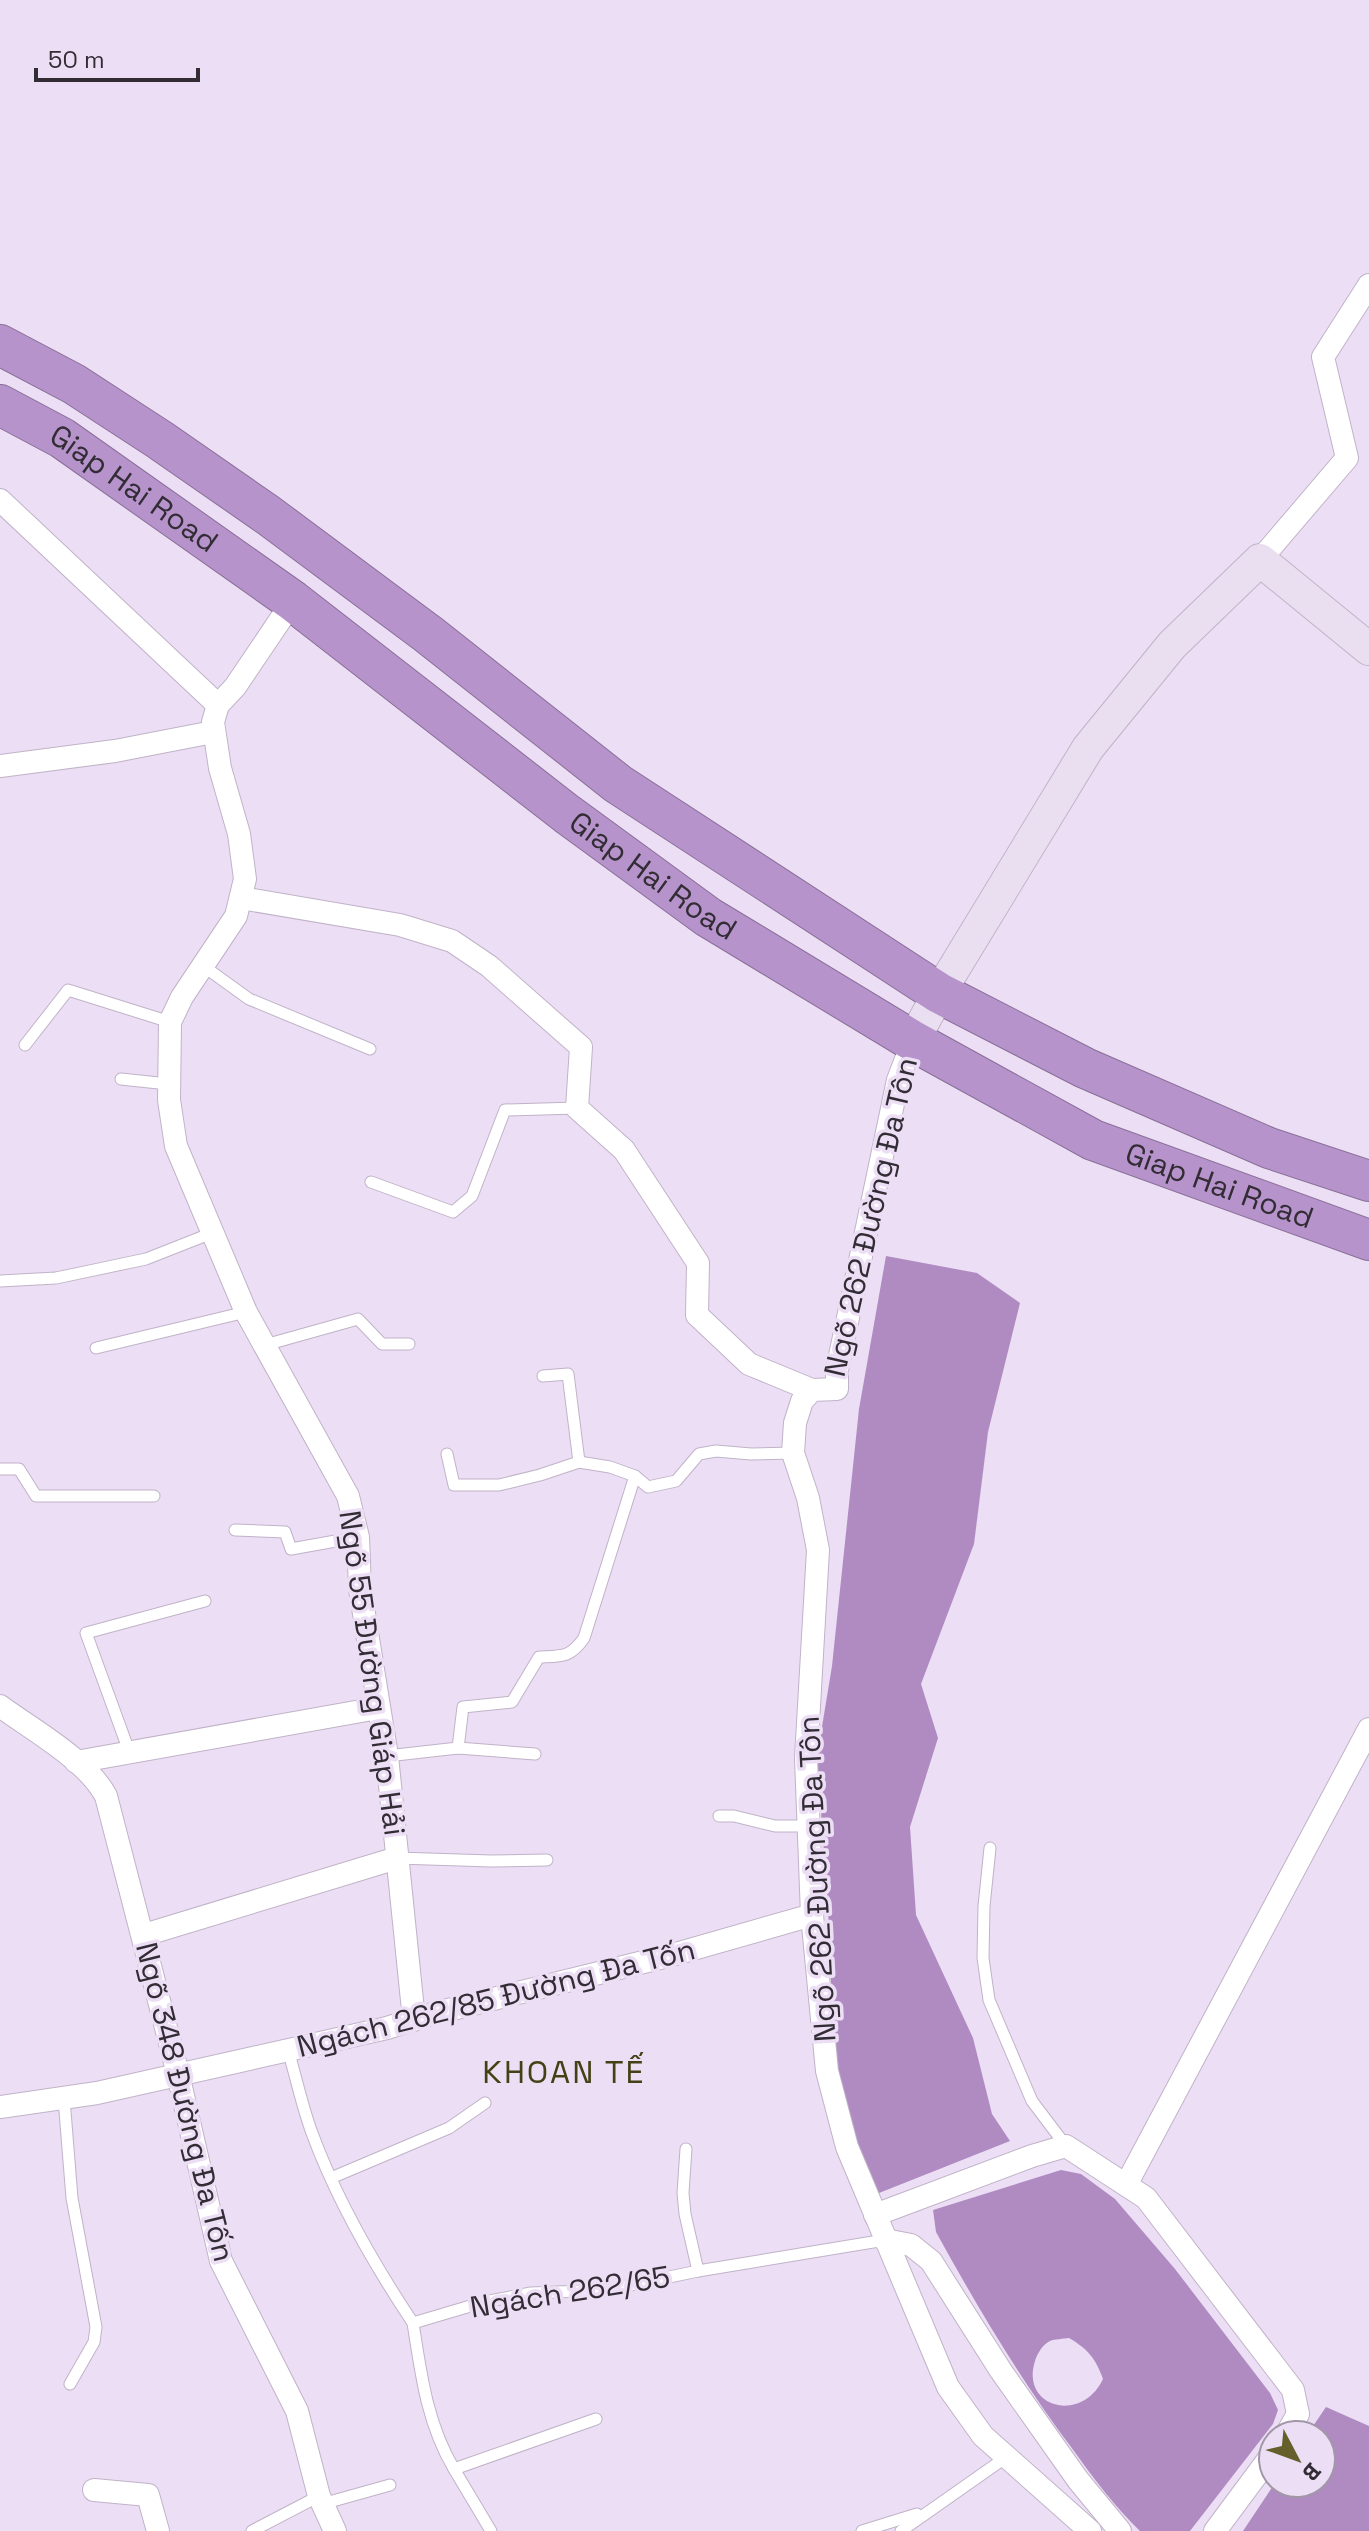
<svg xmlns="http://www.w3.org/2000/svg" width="1369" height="2531" viewBox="0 0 1369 2531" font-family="'Space Grotesk',sans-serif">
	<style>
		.water { fill: #af8bc2; fill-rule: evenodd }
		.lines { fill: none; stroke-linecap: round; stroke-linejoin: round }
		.lane-casing { stroke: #c0b3c8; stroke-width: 13 }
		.street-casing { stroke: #c0b3c8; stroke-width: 24 }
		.secondary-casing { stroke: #c0b3c8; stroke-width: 34 }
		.highway-casing { stroke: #886f97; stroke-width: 42 }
		.lane { stroke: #fff; stroke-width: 11 }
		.street { stroke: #fff; stroke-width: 22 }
		.secondary { stroke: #e9dff0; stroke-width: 32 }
		.highway { stroke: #b793cc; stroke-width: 40 }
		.labels { text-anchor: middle; stroke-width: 7; stroke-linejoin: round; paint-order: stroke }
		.street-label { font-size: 30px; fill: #322c35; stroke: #ecdef4 }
		.neighbourhood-label { font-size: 32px; letter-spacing: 2px; fill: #454117; stroke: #ecdef4 }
	</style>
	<rect width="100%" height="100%" fill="#ecdef4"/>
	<g class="water">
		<polygon points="886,1256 977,1273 1020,1303 988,1432 974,1544 921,1684 938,1738 910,1827 916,1915 973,2038 992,2114 1010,2141 874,2195 835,2080 828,1908 817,1757 832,1666 859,1409"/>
		<path d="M1061,2170L1081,2174L1115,2199L1175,2269L1270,2393L1278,2410L1273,2424L1190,2531H1140C1115,2507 1094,2479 1074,2451C1021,2381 978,2308 936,2232L933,2210ZM1069,2338C1088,2349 1096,2359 1103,2379C1082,2424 1020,2408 1035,2361C1037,2354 1043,2344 1050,2341C1055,2339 1063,2339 1069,2338Z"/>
		<polygon points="1326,2407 1369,2426 1369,2531 1243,2531 1275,2483 1321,2483 1321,2435 1307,2435"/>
	</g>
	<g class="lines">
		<defs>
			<g id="lane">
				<polyline points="202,965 249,999 370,1049"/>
				<polyline points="25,1045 68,990 170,1022"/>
				<polyline points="121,1079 168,1084"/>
				<polyline points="371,1182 453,1212 472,1196 505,1110 577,1108"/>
				<polyline points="0,1281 56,1278 146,1259 212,1233"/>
				<polyline points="265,1345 358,1319 382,1344 409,1344"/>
				<polyline points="96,1348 246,1312"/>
				<polyline points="543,1376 568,1374 579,1462"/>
				<polyline points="447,1454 454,1485 499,1485 540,1475 579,1462 610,1467 635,1476 648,1487 676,1481 699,1454 716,1451 751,1454 793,1453"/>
				<polyline points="0,1469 19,1469 36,1496 154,1496"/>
				<polyline points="235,1530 285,1532 291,1549 358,1537"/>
				<path d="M458,1748L463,1707L512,1702L539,1657C562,1656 570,1658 584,1638L635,1476"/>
				<polyline points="129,1751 86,1633 205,1601"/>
				<polyline points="387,1756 458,1748 535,1754"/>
				<polyline points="719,1816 734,1816 775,1826 809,1826"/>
				<polyline points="990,1848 984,1906 983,1958 989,2000 1032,2101 1066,2146"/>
				<polyline points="397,1858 491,1861 547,1860"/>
				<path d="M288,2050C296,2077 302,2106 312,2133C337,2201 373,2263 413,2323L484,2302L531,2293L607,2290L698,2271L885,2240"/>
				<polyline points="64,2099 72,2198 96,2327 94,2342 70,2384"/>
				<polyline points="686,2149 683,2193 685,2214 698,2271"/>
				<polyline points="331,2178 449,2128 485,2103"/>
				<path d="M413,2323C421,2374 427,2424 454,2469L596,2419"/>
				<polyline points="454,2469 491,2531"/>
				<polyline points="322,2504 390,2485"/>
				<polyline points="252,2531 319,2496"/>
				<polyline points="862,2531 917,2514"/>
				<polyline points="901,2531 1005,2458"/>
			</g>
			<g id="street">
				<polyline points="0,500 218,705"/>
				<polyline points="1260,560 1347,458 1323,357 1369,285"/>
				<polyline points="293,601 235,687 218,705 213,722 220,768 239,834 245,879 236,916 182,997 170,1022 169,1100 176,1146 246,1312 348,1496 358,1537 360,1589 387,1756 414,2020"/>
				<polyline points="0,766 115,751 213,732"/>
				<polyline points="241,898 400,925 452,941 489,966 581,1047 577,1108 624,1150 698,1263 697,1315 749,1364 812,1390"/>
				<polyline points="913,1041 898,1080 837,1370 837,1389 812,1390 802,1401 795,1423 793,1453 808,1498 818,1550 806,1758 812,1915 827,2071 847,2147 948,2387 983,2436 1090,2531"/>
				<path d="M0,1706C34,1731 86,1759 106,1796L178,2074L221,2261L297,2411L319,2496L335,2531"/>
				<polyline points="76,1762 378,1708"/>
				<polyline points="144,1935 397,1858"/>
				<polyline points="0,2107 97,2093 387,2028 424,2016 672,1955 812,1915"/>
				<polyline points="1126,2185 1369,1729"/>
				<polyline points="875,2215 1032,2156 1066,2146 1146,2198 1293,2390 1298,2414 1286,2435"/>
				<polyline points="885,2240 911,2245 931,2261 1001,2371 1078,2480 1120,2531"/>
				<polyline points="94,2490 148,2495 158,2531"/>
				<polyline points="1215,2531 1273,2453"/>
			</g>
			<polyline id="secondary" points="913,1041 939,993 1088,748 1172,645 1260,560 1369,649"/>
			<g id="highway">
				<polyline points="0,345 74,384 160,440 268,515 428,634 618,784 939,993 1085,1068 1269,1148 1369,1181"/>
				<path id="s1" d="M0,405L62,438L293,601L567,814L708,917L913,1041L1093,1140L1369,1240"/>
			</g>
		</defs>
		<use href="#lane" class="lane-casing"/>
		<use href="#street" class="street-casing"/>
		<use href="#secondary" class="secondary-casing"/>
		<use href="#highway" class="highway-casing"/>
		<use href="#lane" class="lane"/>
		<use href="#street" class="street"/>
		<use href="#secondary" class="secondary"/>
		<use href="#highway" class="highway"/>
	</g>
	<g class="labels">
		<g class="street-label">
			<text dy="10" stroke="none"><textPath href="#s1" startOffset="158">Giap Hai Road</textPath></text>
			<text dy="10" stroke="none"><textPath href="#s1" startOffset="806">Giap Hai Road</textPath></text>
			<text dy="10" stroke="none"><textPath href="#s1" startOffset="1454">Giap Hai Road</textPath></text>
			<text transform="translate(871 1217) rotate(-77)" y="10">Ngõ 262 Đường Đa Tôn</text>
			<text transform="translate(372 1673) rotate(82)" y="10">Ngõ 55 Đường Giáp Hải</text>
			<text transform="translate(817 1879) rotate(-93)" y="10">Ngõ 262 Đường Đa Tôn</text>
			<text transform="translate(496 1998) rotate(-14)" y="10">Ngách 262/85 Đường Đa Tốn</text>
			<text transform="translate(185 2102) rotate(76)" y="10">Ngõ 348 Đường Đa Tốn</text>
			<text transform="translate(570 2292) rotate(-9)" y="10">Ngách 262/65</text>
		</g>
		<g class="neighbourhood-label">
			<text x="564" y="2083">KHOAN TẾ</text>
		</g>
	</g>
	<g transform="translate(1297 2459) rotate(131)"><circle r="38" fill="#ecdef4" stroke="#a297a8" stroke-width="2"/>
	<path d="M0-6L14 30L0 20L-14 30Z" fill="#645f2b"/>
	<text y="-12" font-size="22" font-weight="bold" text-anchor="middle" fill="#322c35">B</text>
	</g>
	<path d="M36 68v12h162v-12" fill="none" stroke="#322c35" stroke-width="4"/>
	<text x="48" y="68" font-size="24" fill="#322c35" stroke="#ecdef4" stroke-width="6" paint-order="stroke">50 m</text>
</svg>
